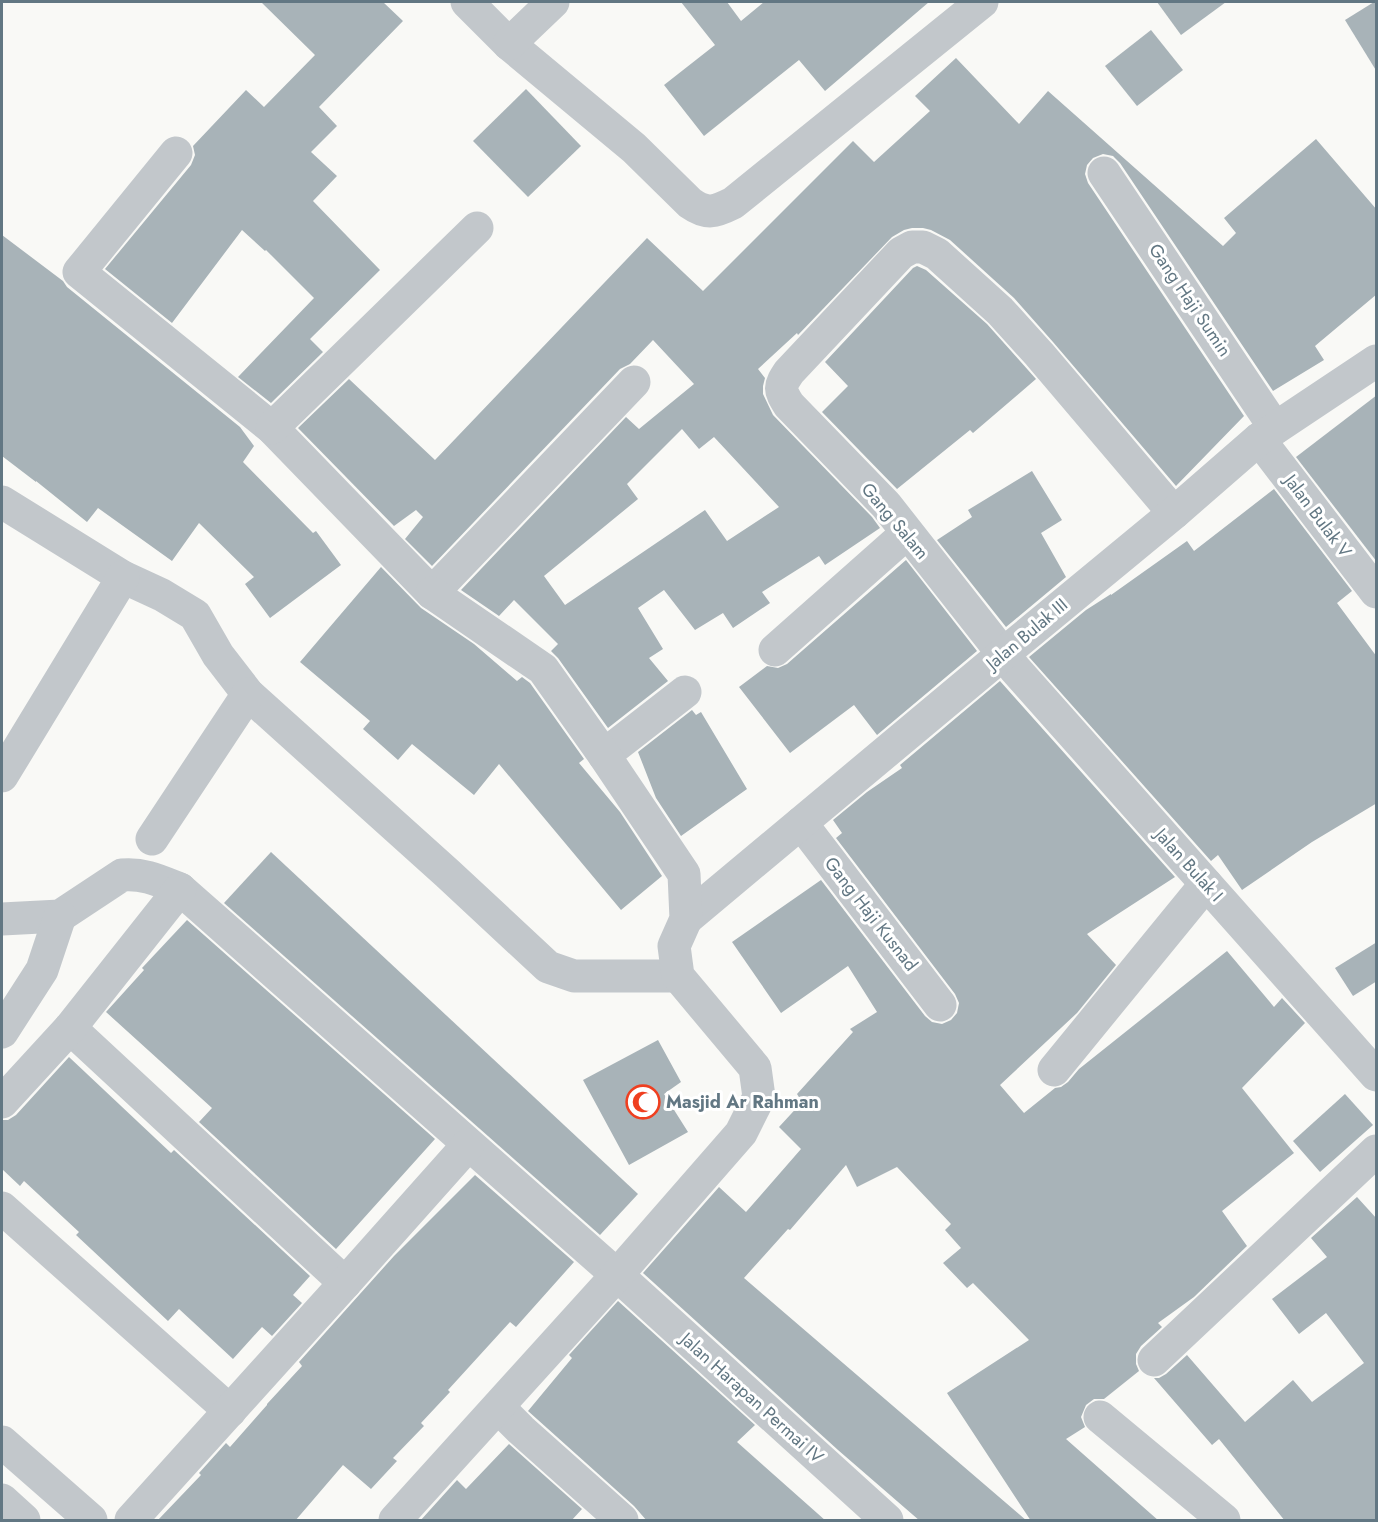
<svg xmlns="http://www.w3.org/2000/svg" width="1378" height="1522" viewBox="0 0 1378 1522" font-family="Jost,sans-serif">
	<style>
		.building { fill: #a8b3b8; fill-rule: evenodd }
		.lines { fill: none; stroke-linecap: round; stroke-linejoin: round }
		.minor { stroke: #c2c7cb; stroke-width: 33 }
		.labels { text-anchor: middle; stroke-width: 6; stroke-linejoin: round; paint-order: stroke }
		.street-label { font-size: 18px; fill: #627783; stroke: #fff }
		.poi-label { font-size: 18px; font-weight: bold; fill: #627783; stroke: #fff; text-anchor: start }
	</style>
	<rect width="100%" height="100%" fill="#f9f9f6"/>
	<g class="building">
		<polygon points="261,2 383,2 403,21 319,107 337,126 311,152 337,176 313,201 380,270 310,339 323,352 271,403 238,377 314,298 266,250 265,251 242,230 172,323 105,269 191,165 195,155 193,146 246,90 264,107 315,55"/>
		<polygon points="681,2 727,2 741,21 764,2 929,2 825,91 799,60 704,136 664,85 715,45"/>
		<polygon points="1157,2 1226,2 1181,35"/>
		<polygon points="1374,2 1377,2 1377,72 1345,20"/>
		<polygon points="1151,30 1183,70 1137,106 1105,66"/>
		<path d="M956,58L1019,124L1048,91L1223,246L1236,233L1224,218L1316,139L1377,210V294L1315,346L1324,360L1273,391L1120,163L1113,156L1103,154L1093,158L1087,165L1085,174L1088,183L1244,416L1176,486L1053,342L1014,298L950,240L931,230L923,228H912L904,230L892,237L798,335L797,333L758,369L765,378L763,386V394L773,415L872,517L880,528L825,565L819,556L762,592L770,603L733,628L723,613L695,630L664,590L638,608L663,649L649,658L668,681L608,728L558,658L551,651L558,644L514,600L499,616L461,590L626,417L639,429L694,384L653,340L630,364L620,369L432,566L405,539L423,517L416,510L394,526L298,428L349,379L435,460L647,238L703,291L853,141L874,162L930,111L915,96ZM682,429L699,449L714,437L779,507L727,541L705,510L565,605L544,576L638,499L627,484Z"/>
		<polygon points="526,89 581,146 528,197 473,141"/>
		<polygon points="2,235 63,281 67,287 240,427 254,446 243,462 313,533 316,531 341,565 270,618 245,584 254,577 199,523 172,561 98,508 87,522 36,481 36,482 2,456"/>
		<polygon points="917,266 926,270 987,324 1036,379 973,433 970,430 897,489 822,412 848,386 825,362 913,268"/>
		<polygon points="1377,395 1377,562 1296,457"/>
		<polygon points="1032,471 1062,520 1041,533 1066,577 1006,627 937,540 972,517 968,510"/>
		<polygon points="1274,489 1352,591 1337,603 1377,657 1377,803 1312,842 1242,890 1218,855 1211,861 1029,657 1086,610 1111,594 1111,595 1187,541 1194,551"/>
		<polygon points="906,560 977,651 877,735 854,705 790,753 739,687 767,666 778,668 787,664"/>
		<polygon points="381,567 421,608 474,644 517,681 522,677 530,683 584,759 579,763 620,812 662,876 621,910 499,764 474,795 412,744 398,760 363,729 370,721 300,662"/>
		<polygon points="1000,681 1175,877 1087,934 1116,965 1077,1013 1000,1085 1024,1113 1055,1088 1061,1087 1068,1082 1079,1069 1227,951 1274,1007 1282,998 1305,1023 1242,1088 1294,1153 1222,1211 1247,1246 1194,1297 1158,1323 1162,1327 1141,1346 1136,1354 1136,1364 1139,1371 1104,1399 1094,1399 1086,1405 1081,1417 1085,1427 1066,1439 1159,1521 1031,1521 947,1393 1029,1340 973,1283 967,1288 943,1263 961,1248 945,1230 951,1224 897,1167 857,1187 846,1165 790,1230 788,1229 744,1278 1027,1521 920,1521 838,1450 643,1273 719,1187 746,1212 801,1149 779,1127 802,1102 797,1094 853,1032 850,1029 877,1012 848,966 781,1013 732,942 821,880 925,1016 932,1022 942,1024 951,1020 957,1013 959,1003 955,994 836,838 842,833 833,820 867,792 902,768 900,765"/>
		<polygon points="692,710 696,715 701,712 747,789 681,836 656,798 638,752"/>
		<polygon points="271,852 638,1194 600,1235 224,903"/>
		<polygon points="187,920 435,1139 336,1249 199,1122 212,1108 106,1012 144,970 142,968"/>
		<polygon points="1377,942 1377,981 1353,996 1335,968"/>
		<polygon points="658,1040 681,1082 664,1094 688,1132 629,1165 583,1080"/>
		<polygon points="69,1057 171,1153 174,1150 310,1276 293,1295 302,1303 272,1336 262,1327 233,1359 179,1309 168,1321 76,1235 79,1232 24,1181 20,1186 2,1169 2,1120 8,1120 16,1115"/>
		<polygon points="1345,1094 1373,1125 1320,1172 1293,1141"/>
		<polygon points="475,1175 574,1262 516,1327 510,1322 448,1390 450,1392 421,1423 424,1426 393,1458 397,1461 371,1489 343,1465 295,1521 157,1521 201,1475 199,1473 226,1443 230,1447 267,1405 267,1404 302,1366 299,1362 394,1256"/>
		<polygon points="1357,1197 1377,1219 1377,1521 1285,1521 1219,1439 1212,1445 1154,1378 1159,1378 1166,1374 1187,1355 1245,1422 1293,1380 1312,1402 1364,1363 1326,1313 1299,1334 1272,1299 1327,1257 1311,1238"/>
		<polygon points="618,1301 755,1425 737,1442 826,1521 647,1521 634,1506 528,1411 572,1358 569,1355"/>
		<polygon points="509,1444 582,1509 571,1521 420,1521 457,1480 466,1489"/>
	</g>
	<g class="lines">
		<g class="minor">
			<path d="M467,2L509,44L634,148L690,203C707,215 715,212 733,203L982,2"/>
			<polyline points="509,44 553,2"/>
			<polyline points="176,153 79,272 272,428 432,593 634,382"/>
			<polyline points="1104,173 1275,428"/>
			<polyline points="272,428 477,228"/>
			<polyline points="1259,439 1376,592"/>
			<polyline points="2,502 123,577 162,595 195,615 218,655 248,694 447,873 548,967 574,976 678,976"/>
			<path d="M1174,513L1039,354L1000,311L937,254L923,247H912L901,253L789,372C779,387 779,389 789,405L886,505L1015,669L1376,1075"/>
			<polyline points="775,650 907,533"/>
			<polyline points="604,755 685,692"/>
			<polyline points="2,776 123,577"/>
			<polyline points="801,823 940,1005"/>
			<polyline points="152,839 248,694"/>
			<path d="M2,919L60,916L122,875C144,873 160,881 180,889L617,1275L887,1520"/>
			<polyline points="686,919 1002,655 1174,513 1259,439 1376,361"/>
			<polyline points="70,1028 345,1283"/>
			<polyline points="2,1032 42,970 60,916"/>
			<polyline points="1054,1070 1206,884"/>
			<polyline points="2,1102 70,1028 180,889"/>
			<polyline points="2,1208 230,1411"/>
			<polyline points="1154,1360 1376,1151"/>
			<polyline points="498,1407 521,1430 622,1520"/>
			<polyline points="1100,1417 1224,1520"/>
			<polyline points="2,1442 91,1520"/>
			<polyline points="2,1500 24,1520"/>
			<polyline points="131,1520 345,1283 468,1145"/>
			<polyline points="395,1520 617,1275 741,1133 759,1097 755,1068 678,976 674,946 686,919 684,874 604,755 543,669 432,593"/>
		</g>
	</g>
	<defs>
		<symbol id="mosque-ring" viewBox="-11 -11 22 22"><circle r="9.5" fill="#fff" stroke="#ef3f20" stroke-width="1.5"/><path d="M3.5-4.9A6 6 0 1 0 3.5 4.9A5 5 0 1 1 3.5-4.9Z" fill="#ef3f20"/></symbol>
	</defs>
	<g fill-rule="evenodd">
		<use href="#mosque-ring" x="624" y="1083" width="38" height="38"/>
	</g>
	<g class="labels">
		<g class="street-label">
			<text transform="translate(1190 300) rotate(56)" y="6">Gang Haji Sumin</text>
			<text transform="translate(1318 516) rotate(53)" y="6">Jalan Bulak V</text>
			<text transform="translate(895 521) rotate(50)" y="6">Gang Salam</text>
			<text transform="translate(1027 634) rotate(-40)" y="6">Jalan Bulak III</text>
			<text transform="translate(1189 865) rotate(48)" y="6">Jalan Bulak I</text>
			<text transform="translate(871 914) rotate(52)" y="6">Gang Haji Kusnad</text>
			<text transform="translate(752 1398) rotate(42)" y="6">Jalan Harapan Permai IV</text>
		</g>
		<g class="poi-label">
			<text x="666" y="1108">Masjid Ar Rahman</text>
		</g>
	</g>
	<rect width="1378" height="1522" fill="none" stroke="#627783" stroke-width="6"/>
</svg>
